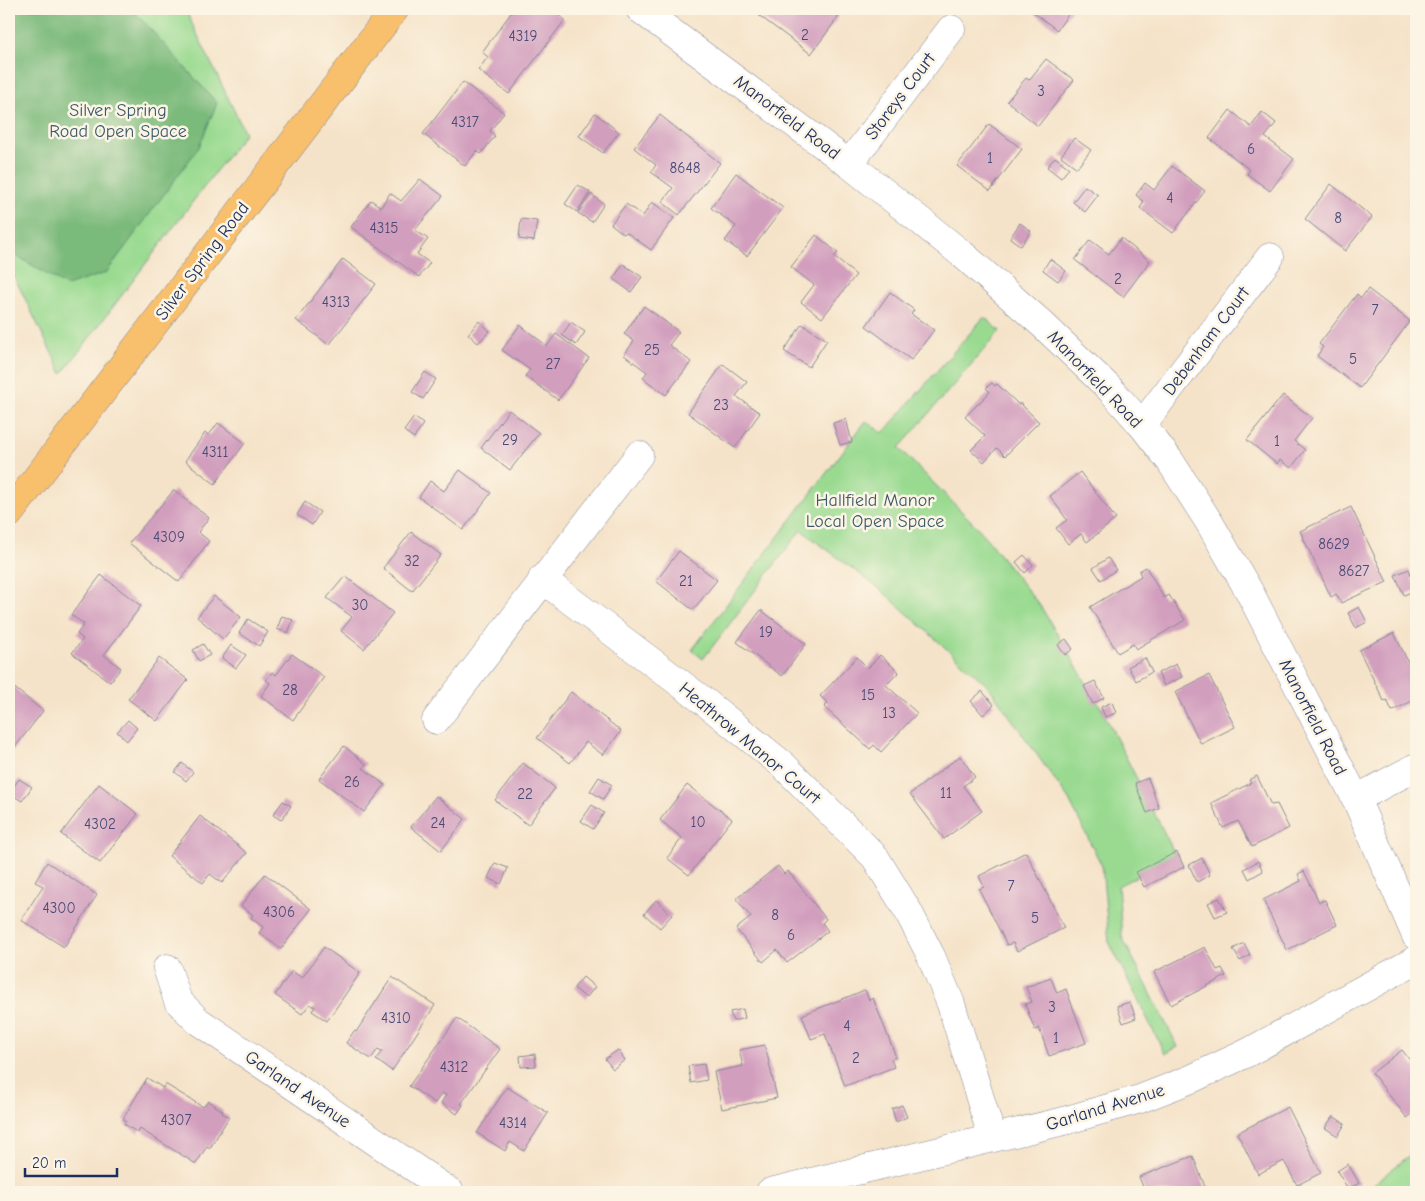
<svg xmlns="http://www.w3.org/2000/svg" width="1425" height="1201" viewBox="0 0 1425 1201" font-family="'Comic Neue',sans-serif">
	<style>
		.green { fill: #99da90; stroke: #5a8477 }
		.forest { fill: #7aba7a; stroke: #4a746c }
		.building { fill: #d29ebe }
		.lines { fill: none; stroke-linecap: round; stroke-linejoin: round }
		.minor-casing { stroke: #888994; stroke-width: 29 }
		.major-casing { stroke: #888994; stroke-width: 29 }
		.minor { stroke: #fff; stroke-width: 28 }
		.major { stroke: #f8bf6c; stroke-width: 28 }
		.labels { text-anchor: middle; stroke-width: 5; stroke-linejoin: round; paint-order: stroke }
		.number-label { font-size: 15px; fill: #494b76 }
		.street-label { font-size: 18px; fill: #1b2f5e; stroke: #fcf5e5 }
		.park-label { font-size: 18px; fill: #3a5a6a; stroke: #fcf5e5 }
	</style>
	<rect width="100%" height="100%" fill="#fcf5e5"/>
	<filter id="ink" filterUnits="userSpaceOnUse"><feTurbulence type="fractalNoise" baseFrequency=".02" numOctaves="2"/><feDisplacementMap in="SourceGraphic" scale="10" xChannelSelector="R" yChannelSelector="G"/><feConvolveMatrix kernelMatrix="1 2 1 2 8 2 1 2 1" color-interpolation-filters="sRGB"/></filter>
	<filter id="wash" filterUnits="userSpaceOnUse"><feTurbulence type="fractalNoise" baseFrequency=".0096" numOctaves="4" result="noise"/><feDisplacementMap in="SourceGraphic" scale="20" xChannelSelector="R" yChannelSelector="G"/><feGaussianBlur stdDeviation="1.12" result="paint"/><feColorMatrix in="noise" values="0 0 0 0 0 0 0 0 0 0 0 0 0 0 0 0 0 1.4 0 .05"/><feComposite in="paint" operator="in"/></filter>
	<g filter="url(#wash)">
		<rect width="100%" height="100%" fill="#f5e3c9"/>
		<g class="green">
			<polygon points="9,9 185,9 245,133 62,374 9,266"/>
			<polygon points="984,317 1000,331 899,448 979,529 1041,607 1100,706 1176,856 1118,886 1122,937 1178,1047 1165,1054 1109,942 1102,866 1069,800 989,687 881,590 801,530 703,659 692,650 866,421 883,433"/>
			<polygon points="1416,1150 1416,1192 1362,1192 1366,1190"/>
		</g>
		<polygon class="forest" points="9,9 132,9 217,103 199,147 106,273 66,286 9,251"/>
		<g id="blocks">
			<g class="building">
				<polygon points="514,9 551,9 565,20 509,94 478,70 488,57 482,52"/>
				<polygon points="761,9 829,9 839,16 811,54 757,14"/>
				<polygon points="1029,9 1072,9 1057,30"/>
				<polygon points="1046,59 1074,80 1038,126 1007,101 1026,78 1029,80"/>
				<polygon points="463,82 504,113 490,131 495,136 481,154 477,151 465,166 423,134"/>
				<polygon points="1230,110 1251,127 1262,112 1276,123 1265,137 1294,159 1270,191 1247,174 1250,170 1209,138"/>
				<polygon points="595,113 619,132 603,153 579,136"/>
				<polygon points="660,115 720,163 679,215 662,202 673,188 651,172 656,165 634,148"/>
				<polygon points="989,124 1022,149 990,191 957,166"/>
				<polygon points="1074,138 1091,150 1077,168 1061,156"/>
				<polygon points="1055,157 1069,168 1061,178 1047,167"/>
				<polygon points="1172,166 1205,191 1173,233 1140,208 1144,202 1136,195 1145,183 1154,190"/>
				<polygon points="736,173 783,208 747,256 725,241 736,226 711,208"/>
				<polygon points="420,179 443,196 415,230 428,239 417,254 430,263 419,277 351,227 371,200 381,207 390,193 401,201"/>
				<polygon points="1331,184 1372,217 1345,251 1305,219"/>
				<polygon points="578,185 590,192 577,212 565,204"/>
				<polygon points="1085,186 1098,195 1085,212 1073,202"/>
				<polygon points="591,194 604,204 592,222 578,213"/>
				<polygon points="652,202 674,218 651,250 626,232 624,234 611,224 626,204 643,216"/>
				<polygon points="521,219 537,221 534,241 519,239"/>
				<polygon points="1020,223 1031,231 1021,246 1010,238"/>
				<polygon points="816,235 838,253 834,257 856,275 822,318 801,302 814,285 791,267"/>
				<polygon points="1121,238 1150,261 1123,297 1075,260 1090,240 1109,254"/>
				<polygon points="343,259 376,284 329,345 296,320"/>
				<polygon points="1050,259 1066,271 1058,281 1043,270"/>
				<polygon points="623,264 642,277 631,292 613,279"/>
				<polygon points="1368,289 1410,321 1360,388 1317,356 1323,347 1319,344 1357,294 1361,298"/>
				<polygon points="890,292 914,310 911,314 934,330 911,360 866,326"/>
				<polygon points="644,306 679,332 669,345 691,362 666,395 643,378 647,372 624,355 634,341 624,334"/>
				<polygon points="479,321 490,331 478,343 468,334"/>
				<polygon points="571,322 585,332 576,345 562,335"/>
				<polygon points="802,324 827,340 809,367 784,351"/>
				<polygon points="520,325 547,346 556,334 589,358 558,400 525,376 530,370 502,350"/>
				<polygon points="723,364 747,382 736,396 760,413 735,448 688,413"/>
				<polygon points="425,372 436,379 423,399 412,392"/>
				<polygon points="992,383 995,386 997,384 1019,405 1020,403 1039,422 1005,456 997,448 984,462 971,450 985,436 965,417 990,392 986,388"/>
				<polygon points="1283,395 1312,418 1294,441 1305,450 1291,468 1280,460 1277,464 1247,440"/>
				<polygon points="509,410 539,433 510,470 481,448"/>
				<polygon points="414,417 423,424 414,438 404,431"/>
				<polygon points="846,419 852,442 840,445 833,423"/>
				<polygon points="218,423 245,443 215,484 185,461 205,433 209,435"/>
				<polygon points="460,470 491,493 463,530 419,497 430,481 444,491"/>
				<polygon points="1080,472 1116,519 1087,542 1081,534 1068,544 1056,528 1067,520 1050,496"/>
				<polygon points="174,490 209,518 198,532 209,541 179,582 129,543"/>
				<polygon points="305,502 320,512 312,525 297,515"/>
				<polygon points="1351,507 1387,582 1341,603 1336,594 1331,597 1300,531"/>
				<polygon points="411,532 441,555 412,591 383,568"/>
				<polygon points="679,551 717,580 693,610 656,581"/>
				<polygon points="1024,555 1033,565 1025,573 1016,562"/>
				<polygon points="1108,558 1116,570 1101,580 1093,568"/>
				<polygon points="1146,567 1164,598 1169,595 1185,620 1136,649 1133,644 1118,653 1090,607 1141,576 1139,571"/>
				<polygon points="1409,569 1416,590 1404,595 1395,575"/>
				<polygon points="101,575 141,606 104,655 121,668 110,682 72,653 83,639 77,634 84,624 71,615"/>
				<polygon points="345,576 393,613 364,649 341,631 352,617 327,598"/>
				<polygon points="214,596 241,617 223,639 197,617"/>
				<polygon points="1359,607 1367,622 1356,628 1348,613"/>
				<polygon points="761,610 806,644 782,676 737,642"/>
				<polygon points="282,616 293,620 288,633 277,629"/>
				<polygon points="248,619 268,632 259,646 239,633"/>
				<polygon points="1394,633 1416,678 1416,699 1392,711 1387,700 1384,701 1359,650"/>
				<polygon points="1066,639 1073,649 1065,655 1058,645"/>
				<polygon points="203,644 210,655 199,661 193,650"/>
				<polygon points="231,645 246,655 236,668 222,658"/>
				<polygon points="292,654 324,677 293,720 261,696 270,683 266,680 272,672 276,675"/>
				<polygon points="880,655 899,672 886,685 917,713 881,752 874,745 870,749 824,707 828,703 820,696 857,657 868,668"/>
				<polygon points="159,658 188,680 157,721 128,699"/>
				<polygon points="1145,658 1152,672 1136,681 1128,667"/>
				<polygon points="1176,664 1182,677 1164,686 1158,673"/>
				<polygon points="1209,675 1235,727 1201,744 1175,692"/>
				<polygon points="1095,681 1104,698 1093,704 1084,686"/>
				<polygon points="12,686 43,711 9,755 9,689"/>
				<polygon points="982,691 994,705 983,715 971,701"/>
				<polygon points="571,692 621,731 603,755 586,742 570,763 537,738"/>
				<polygon points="1112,702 1116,713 1105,717 1101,707"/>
				<polygon points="128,720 137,728 127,741 117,732"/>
				<polygon points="344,746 366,764 363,768 385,785 364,812 319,779"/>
				<polygon points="960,756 975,777 963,786 982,811 944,839 910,794"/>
				<polygon points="182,763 193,772 186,781 175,772"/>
				<polygon points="523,763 555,788 528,825 495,800"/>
				<polygon points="1257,776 1271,805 1277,804 1289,828 1252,847 1238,821 1223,828 1211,803 1251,783 1249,780"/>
				<polygon points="599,777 612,785 603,799 590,791"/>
				<polygon points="1148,778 1159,808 1147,813 1135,783"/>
				<polygon points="19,779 32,787 22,801 9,793"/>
				<polygon points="99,784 138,814 100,863 61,834"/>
				<polygon points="687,785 732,819 689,875 667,858 682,838 660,820"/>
				<polygon points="436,796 465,819 441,851 411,827"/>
				<polygon points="283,801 291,806 281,820 273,815"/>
				<polygon points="592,805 604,813 593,829 581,821"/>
				<polygon points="200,816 247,853 222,883 210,874 203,883 169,856"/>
				<polygon points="1026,852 1064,928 1017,951 1013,943 1007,945 979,889 984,887 979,876"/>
				<polygon points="1177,852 1184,867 1144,887 1136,872"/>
				<polygon points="1202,858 1210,875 1197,882 1189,865"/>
				<polygon points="1258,861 1263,871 1249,879 1244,869"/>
				<polygon points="47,862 97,895 64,947 21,920 43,886 35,882"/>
				<polygon points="495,863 508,868 501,884 488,878"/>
				<polygon points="778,866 784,874 788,871 826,919 822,923 828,931 787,963 777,950 763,962 736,929 751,917 736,899"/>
				<polygon points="1304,871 1319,902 1325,900 1337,925 1287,950 1263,900 1301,881 1298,874"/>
				<polygon points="265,874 311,909 281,949 259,933 263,927 251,918 253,915 241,906"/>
				<polygon points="1219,898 1227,912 1215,917 1208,903"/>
				<polygon points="656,900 672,915 660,928 644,914"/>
				<polygon points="1244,943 1250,955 1240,961 1233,949"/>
				<polygon points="324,947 360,973 327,1021 312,1011 315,1007 310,1004 302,1014 275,995 292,971 302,978"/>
				<polygon points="1205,947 1217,970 1222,968 1226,976 1171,1005 1154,972"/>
				<polygon points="392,977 435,1005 392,1071 376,1060 382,1051 378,1049 371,1059 346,1043 354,1031 356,1032"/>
				<polygon points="583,977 595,987 586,998 574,988"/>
				<polygon points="1051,978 1057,993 1066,989 1086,1043 1049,1056 1039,1028 1035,1030 1025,1004 1032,1002 1026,987"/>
				<polygon points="865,990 869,1000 873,998 896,1057 891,1059 894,1067 845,1086 825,1034 811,1039 802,1015"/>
				<polygon points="1130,1002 1136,1018 1123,1023 1117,1006"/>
				<polygon points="743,1009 745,1018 733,1021 730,1012"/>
				<polygon points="457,1018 500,1049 461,1104 463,1105 457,1114 441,1103 446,1095 442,1093 435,1103 409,1086"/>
				<polygon points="765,1045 777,1098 722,1109 714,1072 743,1066 739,1050"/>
				<polygon points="618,1050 625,1060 613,1069 605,1059"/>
				<polygon points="1402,1050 1416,1068 1416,1111 1407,1118 1372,1073"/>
				<polygon points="535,1054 536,1066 521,1067 520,1056"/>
				<polygon points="704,1064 707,1080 691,1083 688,1066"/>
				<polygon points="147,1078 163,1088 165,1084 203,1107 208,1101 223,1111 222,1113 229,1117 210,1148 207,1146 196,1164 140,1129 138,1133 124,1124 126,1121 123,1119"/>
				<polygon points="507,1087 548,1113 524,1151 510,1142 505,1151 477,1133"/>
				<polygon points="902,1105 907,1117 896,1122 892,1109"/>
				<polygon points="1288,1107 1321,1173 1297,1185 1284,1161 1258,1174 1237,1133"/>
				<polygon points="1333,1116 1345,1124 1338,1136 1325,1128"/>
				<polygon points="1193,1156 1207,1192 1145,1192 1139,1177"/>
				<polygon points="1348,1164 1359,1183 1348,1189 1337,1171"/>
			</g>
		</g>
	</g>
	<g filter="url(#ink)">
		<use href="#blocks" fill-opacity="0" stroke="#888994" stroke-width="1"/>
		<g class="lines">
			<defs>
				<g id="minor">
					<polyline points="640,9 849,164 962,254 1042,324 1111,390 1142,425 1170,461 1209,522 1249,591 1356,799 1416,936"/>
					<polyline points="849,164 951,29"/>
					<polyline points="1142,425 1270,257"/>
					<polyline points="542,579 705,702 783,765 875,857 908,911 931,956 951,1004 992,1137"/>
					<polyline points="436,720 639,455"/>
					<polyline points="1356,799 1416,767"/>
					<polyline points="167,968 178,1001 198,1021 450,1192"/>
					<polyline points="770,1192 1064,1121 1140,1099 1191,1079 1247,1053 1416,960"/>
				</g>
				<polyline id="major" points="9,514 395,9"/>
			</defs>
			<use href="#minor" class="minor-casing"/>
			<use href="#major" class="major-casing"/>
			<use href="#minor" class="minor"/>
			<use href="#major" class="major"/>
		</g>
	</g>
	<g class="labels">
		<g class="number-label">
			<text x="805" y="40">2</text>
			<text x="523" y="41">4319</text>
			<text x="1041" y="96">3</text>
			<text x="465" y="127">4317</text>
			<text x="1251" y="154">6</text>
			<text x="990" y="163">1</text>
			<text x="685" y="173">8648</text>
			<text x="1170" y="203">4</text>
			<text x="1338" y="223">8</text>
			<text x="384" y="233">4315</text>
			<text x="1118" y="284">2</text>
			<text x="336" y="307">4313</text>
			<text x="1375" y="315">7</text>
			<text x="652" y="355">25</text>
			<text x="1353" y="364">5</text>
			<text x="553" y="369">27</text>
			<text x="721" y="410">23</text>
			<text x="510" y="445">29</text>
			<text x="1277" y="446">1</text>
			<text x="215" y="457">4311</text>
			<text x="169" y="542">4309</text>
			<text x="1334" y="549">8629</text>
			<text x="412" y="566">32</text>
			<text x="1354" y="576">8627</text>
			<text x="686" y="586">21</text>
			<text x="360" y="610">30</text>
			<text x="766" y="637">19</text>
			<text x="290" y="695">28</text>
			<text x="868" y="700">15</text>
			<text x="889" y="718">13</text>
			<text x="352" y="787">26</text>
			<text x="946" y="798">11</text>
			<text x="525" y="799">22</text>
			<text x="698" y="827">10</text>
			<text x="438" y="828">24</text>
			<text x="100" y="829">4302</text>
			<text x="1011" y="891">7</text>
			<text x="59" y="913">4300</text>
			<text x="279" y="917">4306</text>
			<text x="775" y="920">8</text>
			<text x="1035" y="923">5</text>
			<text x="791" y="940">6</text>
			<text x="1052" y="1012">3</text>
			<text x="396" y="1023">4310</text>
			<text x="847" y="1031">4</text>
			<text x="1056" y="1043">1</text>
			<text x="856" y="1063">2</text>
			<text x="454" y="1072">4312</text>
			<text x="176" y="1125">4307</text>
			<text x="513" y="1128">4314</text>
		</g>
		<g class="street-label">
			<text transform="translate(900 96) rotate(-53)" y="6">Storeys Court</text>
			<text transform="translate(787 117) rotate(37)" y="6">Manorfield Road</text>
			<text transform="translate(202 261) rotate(-53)" y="6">Silver Spring Road</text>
			<text transform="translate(1206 341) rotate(-53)" y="6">Debenham Court</text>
			<text transform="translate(1095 379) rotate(46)" y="6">Manorfield Road</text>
			<text transform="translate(1313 717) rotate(63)" y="6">Manorfield Road</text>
			<text transform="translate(750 743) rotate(40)" y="6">Heathrow Manor Court</text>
			<text transform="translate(298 1089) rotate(34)" y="6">Garland Avenue</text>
			<text transform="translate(1105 1107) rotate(-17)" y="6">Garland Avenue</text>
		</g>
		<g class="park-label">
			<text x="118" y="116">Silver Spring<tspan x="118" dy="21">Road Open Space</tspan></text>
			<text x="875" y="506">Hallfield Manor<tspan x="875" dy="21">Local Open Space</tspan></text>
		</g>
	</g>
	<rect width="1425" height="1201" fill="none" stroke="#fcf5e5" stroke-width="30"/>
	<path d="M25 1168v8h92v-8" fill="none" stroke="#1b2f5e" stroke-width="2.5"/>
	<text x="32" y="1168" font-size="15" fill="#1b2f5e" stroke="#fcf5e5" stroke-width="4" paint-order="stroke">20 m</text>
</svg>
